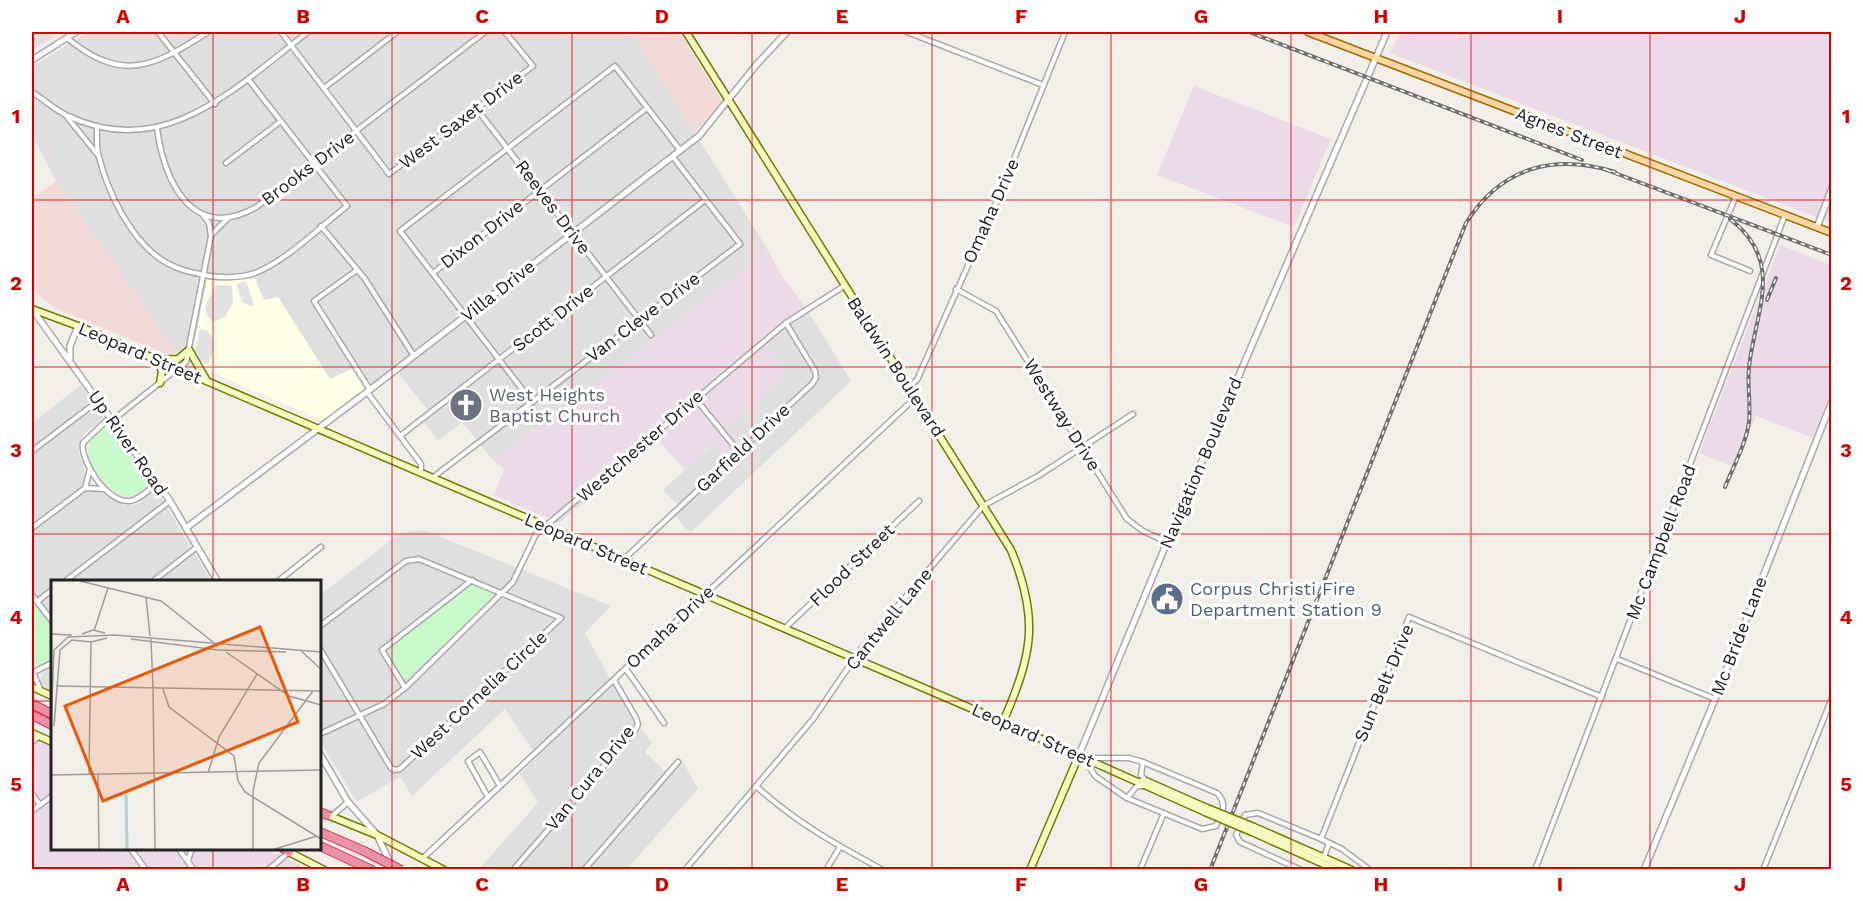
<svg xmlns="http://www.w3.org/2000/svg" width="1863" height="901" viewBox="0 0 1863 901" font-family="'Work Sans',sans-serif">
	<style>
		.residential { fill: #e0dfdf }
		.commercial { fill: #f2dad9 }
		.industrial { fill: #ebdbe8 }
		.education { fill: #ffffe5 }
		.park { fill: #c8facc }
		.parking { fill: #e2e2e2 }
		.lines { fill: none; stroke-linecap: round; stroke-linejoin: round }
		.minor-casing { stroke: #a9a9a9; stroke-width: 7 }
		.tertiary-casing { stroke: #a9a9a9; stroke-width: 8 }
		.secondary-casing { stroke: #707d05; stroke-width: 9 }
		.primary-casing { stroke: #a06b00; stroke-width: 9 }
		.motorway-casing { stroke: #dc2a67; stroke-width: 10 }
		.minor { stroke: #fff; stroke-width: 4 }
		.tertiary { stroke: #fff; stroke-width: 5 }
		.secondary { stroke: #f7fabf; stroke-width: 6 }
		.primary { stroke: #fcd6a4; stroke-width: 6 }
		.motorway { stroke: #e892a2; stroke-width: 8 }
		.rail-casing { stroke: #707070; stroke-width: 4 }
		.rail { stroke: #fff; stroke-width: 1.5; stroke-dasharray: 4.5; stroke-linecap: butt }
		.secondary-bridge-casing { stroke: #707d05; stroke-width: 9; stroke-linecap: butt }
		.motorway-bridge-casing { stroke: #dc2a67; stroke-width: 10; stroke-linecap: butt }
		.secondary-bridge { stroke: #f7fabf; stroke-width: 6 }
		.motorway-bridge { stroke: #e892a2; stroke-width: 8 }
		.grid { fill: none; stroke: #d40000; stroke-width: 1.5; stroke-opacity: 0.55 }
		.labels { text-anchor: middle; stroke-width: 6; stroke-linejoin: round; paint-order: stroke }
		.street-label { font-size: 18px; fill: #222; stroke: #fff }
		.worship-label { font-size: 18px; fill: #5b616d; stroke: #fff; text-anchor: start }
		.service-label { font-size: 18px; fill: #4e5e75; stroke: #fff; text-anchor: start }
		.inset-river { fill: none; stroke: #aad3df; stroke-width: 3 }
		.inset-road { fill: none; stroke: #9f9d99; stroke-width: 1.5 }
		.view { fill: #e8590c; fill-opacity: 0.15; stroke: #e8590c; stroke-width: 3 }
		.inset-edge { fill: none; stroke: #222; stroke-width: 3 }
		.neatline { fill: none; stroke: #d40000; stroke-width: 2 }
		.grid-label { font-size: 20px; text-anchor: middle; font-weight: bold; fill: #d40000 }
	</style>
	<rect width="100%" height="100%" fill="#f2efe9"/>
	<g class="residential">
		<polygon points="32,32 62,32 32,51"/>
		<polygon points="88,32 632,32 768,250 620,366 493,460 462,422 438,441 421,417 428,410 393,367 370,385 358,365 330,380 278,297 264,301 255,279 207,280 194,347 176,352 56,181 35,140 32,142 32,67"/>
		<polygon points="808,311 851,381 690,533 675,516 682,509 663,490 713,444 740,444 726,427 768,347"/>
		<polygon points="81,385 104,418 84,434 80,443 79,452 85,470 84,481 90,490 102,493 124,505 134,505 156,489 211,581 52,582 52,616 32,590 32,423"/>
		<polygon points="424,530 611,606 585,633 626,708 652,743 645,752 670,776 683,762 698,789 627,869 479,869 538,803 520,774 537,757 505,709 412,796 400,777 357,802 320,741 320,595 394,538 401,533"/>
		<polygon points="52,667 52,692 40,683 42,673"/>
	</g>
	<g class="commercial">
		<polygon points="632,32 679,32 723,101 694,134"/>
		<polygon points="56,181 176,352 170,356 53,307 32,289 32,199"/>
	</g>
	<g class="industrial">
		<polygon points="1400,32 1831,32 1831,223 1390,53"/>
		<polygon points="1194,86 1331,139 1294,227 1157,175"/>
		<polygon points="1780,245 1831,265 1831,390 1813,438 1756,416 1735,467 1699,453"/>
		<polygon points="768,250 781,275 808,311 768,347 788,374 727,427 741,444 726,459 712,444 685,470 658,440 559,523 494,495 504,469 493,460 620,366"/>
		<polygon points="32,738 52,747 52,848 266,849 309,869 32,869"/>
	</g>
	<polygon class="education" points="255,279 264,300 278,297 330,379 352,369 364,389 322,420 202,368 196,360 193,351 207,280"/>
	<g class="park">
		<path d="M109,425L150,483C144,488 137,495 129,496C112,499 95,470 88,457L89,442Z"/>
		<polygon points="474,584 494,593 494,598 405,680 390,657 391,647"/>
		<polygon points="32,599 52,626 52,660 41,666 32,664"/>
	</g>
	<g class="parking">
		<polygon points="246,281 254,305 250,306 242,302 236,284"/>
		<polygon points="215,285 232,286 233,303 225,317 213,322 206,315 205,307"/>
		<polygon points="200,329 207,330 212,337 214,349 208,365 199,360 195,351"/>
	</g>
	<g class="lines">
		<defs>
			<g id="minor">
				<polyline points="158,32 215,104"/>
				<polyline points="281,32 389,174 533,66 505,32"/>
				<polyline points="907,32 1043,85"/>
				<path d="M67,38C123,84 155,66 208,32"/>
				<polyline points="324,88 397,32"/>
				<path d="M32,92C43,99 54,109 66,115C164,163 236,87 308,32"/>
				<polyline points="476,108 651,335"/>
				<polyline points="67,117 98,155"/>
				<path d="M97,126C97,136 96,148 99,157C108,193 131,240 162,260C177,270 193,273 210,276C225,278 240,278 255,273C286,261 320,227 347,206L248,79"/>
				<path d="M157,128C164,183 194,244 258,206L485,32"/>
				<polyline points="226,163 281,121"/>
				<polyline points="1736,196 1711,255 1750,271"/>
				<polyline points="321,226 365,279 414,356"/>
				<polyline points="211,235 227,219"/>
				<polyline points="357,270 314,301 370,390"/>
				<polyline points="433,273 647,108"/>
				<polyline points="956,289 996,311 1127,519 1143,531 1167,542"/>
				<polyline points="909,386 917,380 999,196 1065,32"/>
				<polyline points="367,392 421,464 421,473"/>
				<polyline points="695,398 739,452"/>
				<polyline points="532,402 400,231 615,66 680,150"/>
				<polyline points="400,436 705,200"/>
				<polyline points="32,451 98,401"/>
				<polyline points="432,478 740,244 673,157"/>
				<path d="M157,483C150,489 139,500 129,501C108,503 80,462 83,443L106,421L119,415L186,362L211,236L209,223L203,215"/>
				<polyline points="85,488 90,469"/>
				<polyline points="32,528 85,488 104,489"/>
				<polyline points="623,560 812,384 816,378 815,371 786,323"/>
				<polyline points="64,582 170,501"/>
				<polyline points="152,582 197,547"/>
				<polyline points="277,582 321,547"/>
				<polyline points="32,595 52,621"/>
				<polyline points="38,601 52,590"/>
				<polyline points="320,626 406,561 419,559 561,618 400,769 395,770 391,768 320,649"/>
				<polyline points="785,628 919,501"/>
				<polyline points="1617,659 1715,699"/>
				<polyline points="626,669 664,723"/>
				<polyline points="32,670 41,691"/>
				<polyline points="32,673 52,663"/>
				<polyline points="405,688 382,650 472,580"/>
				<polyline points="320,734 384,704 405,688 513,582 536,534 786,323 844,286"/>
				<polyline points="32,742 38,737"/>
				<path d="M1084,758H1129L1143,762L1217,793C1228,804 1222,813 1216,826L1202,829L1127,798L1095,776Z"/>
				<polyline points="1143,762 1141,775 1146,781"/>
				<path d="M756,786C795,822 837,845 883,870"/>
				<polyline points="32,794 40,805"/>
				<polyline points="488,797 468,761 480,752 500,786"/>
				<polyline points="1127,798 1137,786 1144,786"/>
				<polyline points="32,811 52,796"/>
				<polyline points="332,816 348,802"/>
				<polyline points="1321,839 1409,617 1602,697"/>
				<polyline points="130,848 146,870"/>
				<polyline points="178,848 194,870"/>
				<polyline points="1324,857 1329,843"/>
				<polyline points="423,858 916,397"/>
				<polyline points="188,861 192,848"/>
				<polyline points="268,870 288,853"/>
				<polyline points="513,870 635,730 638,724 636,718 614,680"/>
				<polyline points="584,870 678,762"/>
				<polyline points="685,870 813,719 861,649 983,506 1038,476 1133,414"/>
				<polyline points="826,870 840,847"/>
				<polyline points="1140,870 1164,813"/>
				<polyline points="1301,870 1240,842 1236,835 1245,815 1258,813 1321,839 1342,849 1370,870"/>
				<polyline points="1535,870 1785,215"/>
				<polyline points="1763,870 1832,698"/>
			</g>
			<g id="tertiary">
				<polyline points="32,60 76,32"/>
				<polyline points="1817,227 1832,188"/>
				<polyline points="32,309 170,501 218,582"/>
				<polyline points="70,358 70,346 78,326"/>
				<polyline points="186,528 367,392 699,136 757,64 787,32"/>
				<polyline points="320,754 348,802 377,835 391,865"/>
				<polyline points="1079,755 1167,542 1387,32"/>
				<polyline points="1644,870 1715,699 1832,401"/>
			</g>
			<g id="secondary">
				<path d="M686,32L1011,550C1040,620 1032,655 1003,722"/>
				<polyline points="32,309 78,326 1003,722 1205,812"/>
				<polyline points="160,383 162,371 157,360 178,359 189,350 207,381"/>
				<polyline points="32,687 52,696"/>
				<polyline points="32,733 52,742"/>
				<polyline points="1140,782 1146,781 1207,808"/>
				<polyline points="325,814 377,835 444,870"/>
				<polyline points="1254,827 1352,870"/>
				<polyline points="1252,832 1337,870"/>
				<polyline points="287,851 324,870"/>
				<polyline points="1030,870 1079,755"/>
			</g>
			<polyline id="primary" points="1308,32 1832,233"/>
			<g id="motorway">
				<polyline points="32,704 52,714"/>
				<polyline points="32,715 52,725"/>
				<polyline points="320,812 327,815"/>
				<polyline points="320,832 364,851"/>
				<polyline points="320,846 372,870"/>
				<polyline points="283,848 289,852"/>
			</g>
		</defs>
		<use href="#minor" class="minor-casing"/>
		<use href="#tertiary" class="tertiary-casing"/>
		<use href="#secondary" class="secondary-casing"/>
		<use href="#primary" class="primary-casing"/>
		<use href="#motorway" class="motorway-casing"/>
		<use href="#minor" class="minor"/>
		<use href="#tertiary" class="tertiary"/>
		<use href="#secondary" class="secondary"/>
		<use href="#primary" class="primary"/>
		<use href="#motorway" class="motorway"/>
		<defs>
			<g id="rail">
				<polyline points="1249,32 1582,160"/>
				<polyline points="1607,170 1832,255"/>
				<polyline points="1767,300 1776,278"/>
				<path d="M1725,487C1733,467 1746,444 1749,422C1751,404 1747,386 1749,367C1755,312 1786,262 1730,219"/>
				<path d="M1210,870L1466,223C1501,167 1554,153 1615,172"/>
			</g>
		</defs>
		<use href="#rail" class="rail-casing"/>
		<use href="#rail" class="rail"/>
		<defs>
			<g id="secondary-bridge">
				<polyline points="1207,808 1254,827"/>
				<polyline points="1205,812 1252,832"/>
			</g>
			<polyline id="motorway-bridge" points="364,851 401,870"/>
		</defs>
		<use href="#secondary-bridge" class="secondary-bridge-casing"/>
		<use href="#motorway-bridge" class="motorway-bridge-casing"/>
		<use href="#secondary-bridge" class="secondary-bridge"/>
		<use href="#motorway-bridge" class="motorway-bridge"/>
	</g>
	<path class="grid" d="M213,32V582M392,32V870M572,32V870M752,32V870M932,32V870M1111,32V870M1291,32V870M1471,32V870M1650,32V870M32,200H1832M32,367H1832M32,534H1832M32,701H52M320,701H1832M213,848V870"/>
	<defs>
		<symbol id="church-disc" viewBox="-11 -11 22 22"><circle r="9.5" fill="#6b7280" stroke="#fff"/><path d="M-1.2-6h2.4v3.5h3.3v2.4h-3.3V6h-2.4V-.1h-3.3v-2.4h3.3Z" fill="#fff"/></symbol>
		<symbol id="civic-disc" viewBox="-11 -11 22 22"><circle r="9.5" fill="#5c6f8a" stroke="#fff"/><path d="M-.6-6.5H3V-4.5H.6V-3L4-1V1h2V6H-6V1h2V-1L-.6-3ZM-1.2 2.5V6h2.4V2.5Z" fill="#fff"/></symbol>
	</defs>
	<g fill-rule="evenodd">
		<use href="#church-disc" x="447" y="386" width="38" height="38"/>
		<use href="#civic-disc" x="1148" y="580" width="38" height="38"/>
	</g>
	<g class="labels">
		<g class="street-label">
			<text transform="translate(461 120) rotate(-37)" y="6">West Saxet Drive</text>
			<text transform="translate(1569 133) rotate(21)" y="6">Agnes Street</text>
			<text transform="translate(308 168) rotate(-37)" y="6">Brooks Drive</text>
			<text transform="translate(553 207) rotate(53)" y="6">Reeves Drive</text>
			<text transform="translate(991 211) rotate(-66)" y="6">Omaha Drive</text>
			<text transform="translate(482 234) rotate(-38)" y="6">Dixon Drive</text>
			<text transform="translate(498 291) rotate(-38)" y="6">Villa Drive</text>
			<text transform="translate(643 317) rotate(-37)" y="6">Van Cleve Drive</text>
			<text transform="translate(553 318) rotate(-38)" y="6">Scott Drive</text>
			<text transform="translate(140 353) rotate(23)" y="6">Leopard Street</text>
			<text transform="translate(896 367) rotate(57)" y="6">Baldwin Boulevard</text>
			<text transform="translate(1062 415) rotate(58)" y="6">Westway Drive</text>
			<text transform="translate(128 443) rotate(55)" y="6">Up River Road</text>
			<text transform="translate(640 446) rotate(-41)" y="6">Westchester Drive</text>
			<text transform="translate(743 448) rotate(-43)" y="6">Garfield Drive</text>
			<text transform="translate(1201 463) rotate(-67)" y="6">Navigation Boulevard</text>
			<text transform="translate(1661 542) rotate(-69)" y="6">Mc Campbell Road</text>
			<text transform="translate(586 544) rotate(23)" y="6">Leopard Street</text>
			<text transform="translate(852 565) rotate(-44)" y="6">Flood Street</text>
			<text transform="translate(889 619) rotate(-51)" y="6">Cantwell Lane</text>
			<text transform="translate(670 627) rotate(-43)" y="6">Omaha Drive</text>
			<text transform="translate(1739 636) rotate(-69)" y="6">Mc Bride Lane</text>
			<text transform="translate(1384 683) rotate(-67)" y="6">Sun Belt Drive</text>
			<text transform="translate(479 695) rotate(-43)" y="6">West Cornelia Circle</text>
			<text transform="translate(1033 735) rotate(24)" y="6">Leopard Street</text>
			<text transform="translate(590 778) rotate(-51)" y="6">Van Cura Drive</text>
		</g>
		<g class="worship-label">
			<text x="489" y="401">West Heights<tspan x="489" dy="21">Baptist Church</tspan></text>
		</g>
		<g class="service-label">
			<text x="1190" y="595">Corpus Christi Fire<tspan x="1190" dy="21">Department Station 9</tspan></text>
		</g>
	</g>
	<g transform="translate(51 580)">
		<rect width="270" height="270" fill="#f2efe9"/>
		<path class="inset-river" d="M75,214L76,269"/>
		<path class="inset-road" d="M29,1L110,21L162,62M95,17L99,56M43,51L57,8M0,54L21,55M31,54L42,50L54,53M80,59L167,70L235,72M100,59L102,108M249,70L270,89M175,72L238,116L270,125M5,106L270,111M102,108L104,269M112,109L118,127L183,176L187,201L194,212L270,259M0,146L3,70L17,57L64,55L270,72M3,146L9,70L21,60L40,62L56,58M157,193L168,157L206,94M38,194L40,61M0,195L270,190M47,195L48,269M202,269V211L208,183L262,111M224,269L266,256"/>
		<path class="view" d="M209,47L247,142L52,221L14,126Z"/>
		<rect width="270" height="270" class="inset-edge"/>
	</g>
	<rect width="1863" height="901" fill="none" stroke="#ffffff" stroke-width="66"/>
	<rect x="33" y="33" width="1797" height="835" class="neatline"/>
	<g class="grid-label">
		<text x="123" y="23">A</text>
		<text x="303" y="23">B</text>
		<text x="482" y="23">C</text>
		<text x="662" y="23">D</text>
		<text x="842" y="23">E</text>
		<text x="1021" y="23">F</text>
		<text x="1201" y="23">G</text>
		<text x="1381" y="23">H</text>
		<text x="1560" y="23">I</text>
		<text x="1740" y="23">J</text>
		<text x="16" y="123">1</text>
		<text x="1846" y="123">1</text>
		<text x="16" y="290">2</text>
		<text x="1846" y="290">2</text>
		<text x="16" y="457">3</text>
		<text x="1846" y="457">3</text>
		<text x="16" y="624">4</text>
		<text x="1846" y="624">4</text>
		<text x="16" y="791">5</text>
		<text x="1846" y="791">5</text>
		<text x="123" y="891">A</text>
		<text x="303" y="891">B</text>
		<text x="482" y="891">C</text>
		<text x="662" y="891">D</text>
		<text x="842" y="891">E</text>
		<text x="1021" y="891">F</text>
		<text x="1201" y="891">G</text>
		<text x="1381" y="891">H</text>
		<text x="1560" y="891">I</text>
		<text x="1740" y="891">J</text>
	</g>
</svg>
